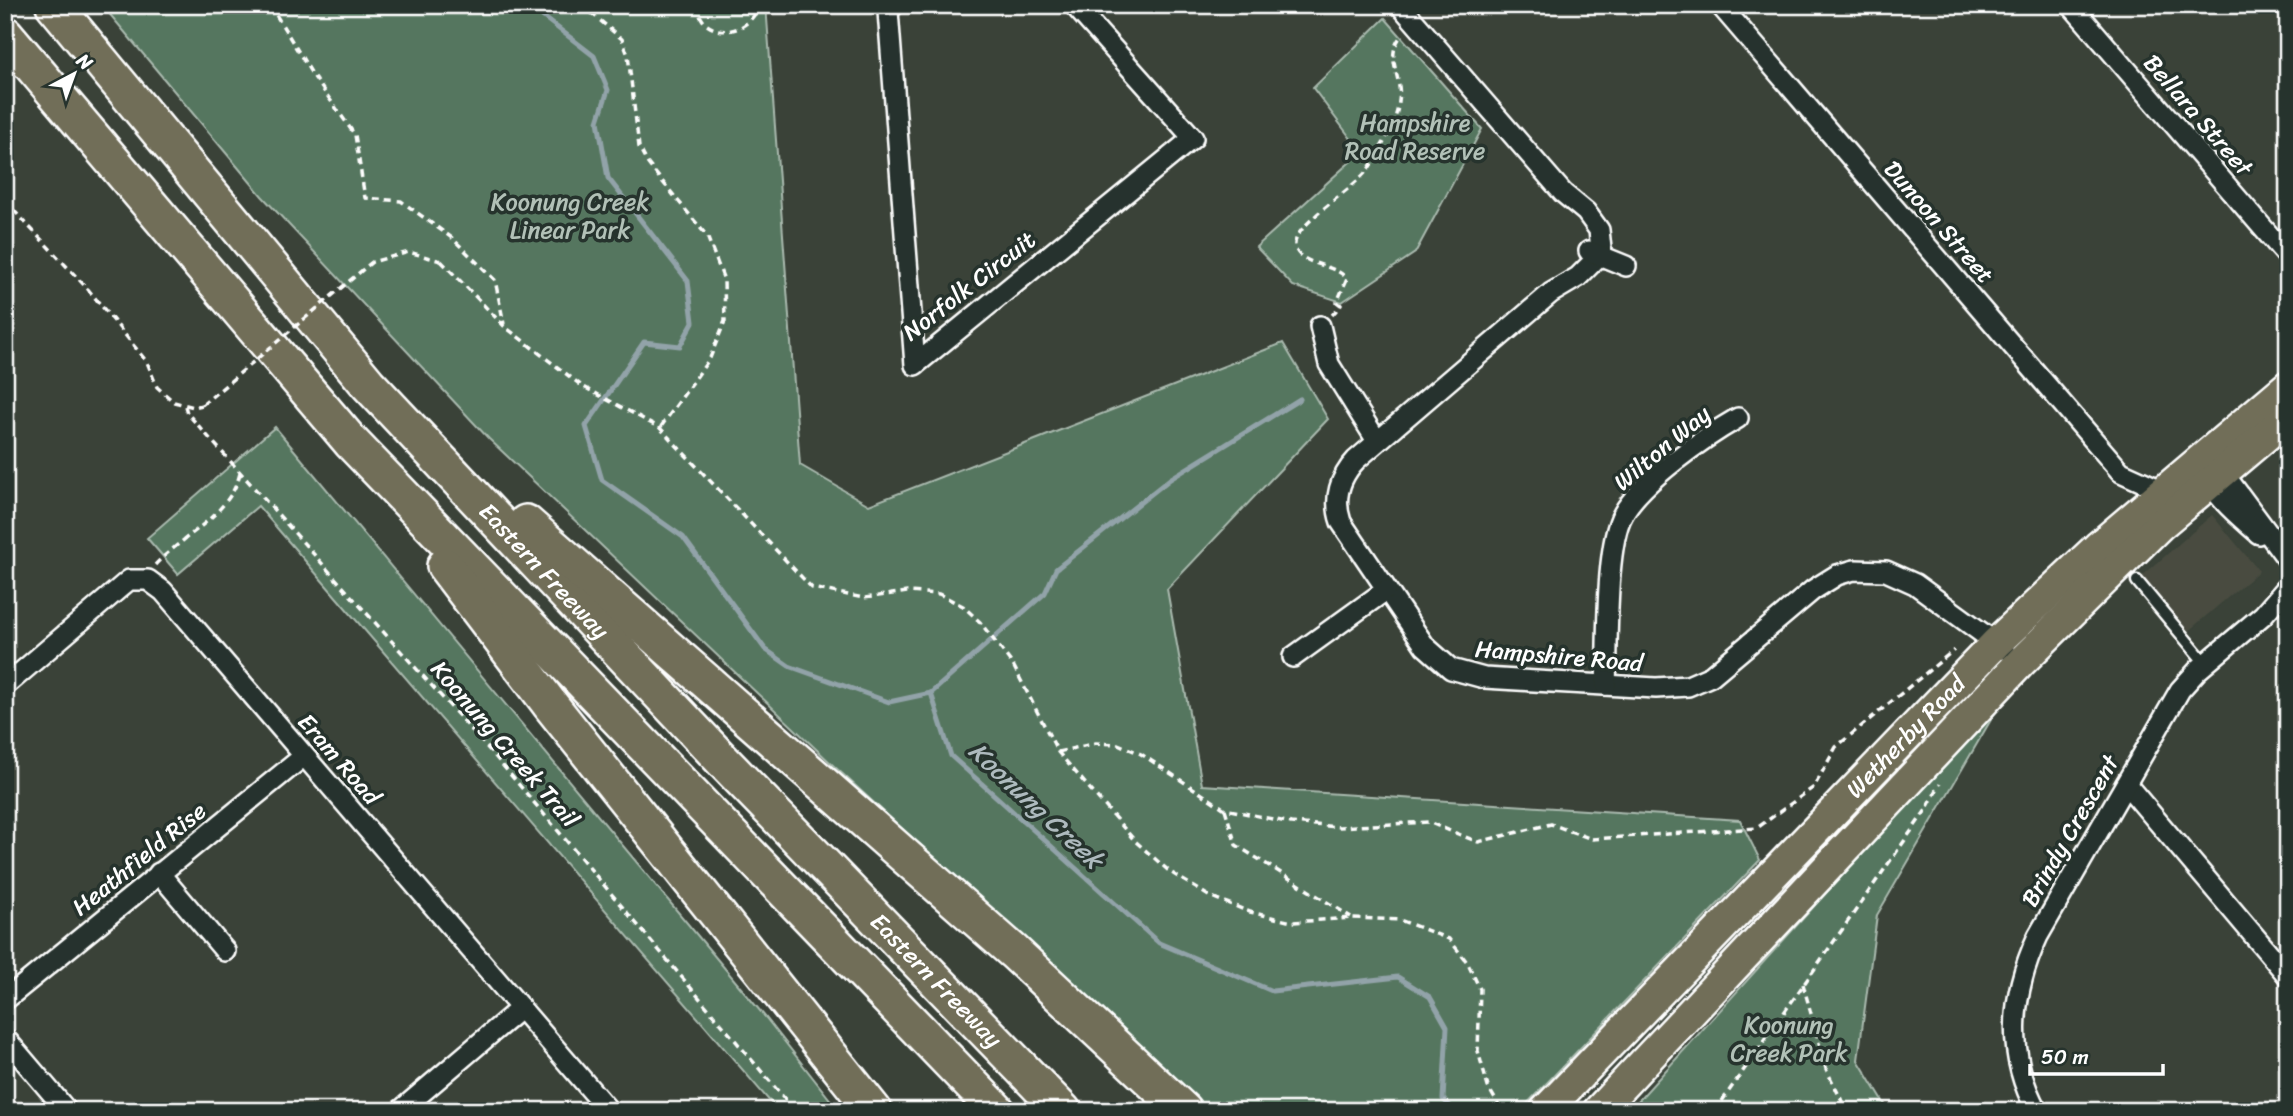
<svg xmlns="http://www.w3.org/2000/svg" width="2293" height="1116" viewBox="0 0 2293 1116" font-family="Sriracha,sans-serif">
	<style>
		.built { fill: #484c40 }
		.green { fill: #55765f; stroke: #aabaaf; stroke-width: 2 }
		.lines { fill: none; stroke-linecap: round; stroke-linejoin: round }
		.stream { stroke: #92a3a9; stroke-width: 5 }
		.lane-casing { stroke: #fff; stroke-width: 15 }
		.street-casing { stroke: #fff; stroke-width: 24 }
		.primary-casing { stroke: #fff; stroke-width: 35 }
		.highway-casing { stroke: #fff; stroke-width: 40 }
		.path { stroke: #fff; stroke-width: 3.5; stroke-dasharray: 7 5; stroke-linecap: butt }
		.lane { stroke: #26332d; stroke-width: 10 }
		.street { stroke: #26332d; stroke-width: 19 }
		.primary { stroke: #716e59; stroke-width: 30 }
		.highway { stroke: #716e59; stroke-width: 35 }
		.path-bridge { stroke: #fff; stroke-width: 3.5; stroke-dasharray: 7 5; stroke-linecap: butt }
		.labels { text-anchor: middle; stroke-width: 7; stroke-linejoin: round; paint-order: stroke }
		.street-label { font-size: 24px; fill: #fff; stroke: #26332d }
		.park-label { font-size: 24px; fill: #b2c1b7; stroke: #26332d }
		.water-label { font-size: 26px; font-style: italic; fill: #aebabe; stroke: #26332d }
	</style>
	<rect width="100%" height="100%" fill="#3a4238"/>
	<filter id="ink" filterUnits="userSpaceOnUse"><feTurbulence type="fractalNoise" baseFrequency=".0143" numOctaves="2"/><feDisplacementMap in="SourceGraphic" scale="14" xChannelSelector="R" yChannelSelector="G"/><feConvolveMatrix kernelMatrix="1 2 1 2 8 2 1 2 1" color-interpolation-filters="sRGB"/></filter>
	<g filter="url(#ink)">
		<polygon class="built" points="2212,515 2259,571 2186,633 2140,578"/>
		<g class="green">
			<polygon points="102,5 766,5 800,465 869,505 1283,343 1328,419 1167,589 1202,785 1740,820 1760,860 1520,1111 1210,1111 835,767 489,439 262,196"/>
			<polygon points="1385,18 1482,129 1415,253 1342,302 1293,286 1256,247 1361,152 1313,88"/>
			<polygon points="275,427 766,1018 839,1111 778,1111 258,506 178,574 147,538"/>
			<polygon points="2006,694 1877,915 1858,1060 1889,1111 1629,1111"/>
		</g>
		<g class="lines">
			<g class="stream">
				<polyline points="528,5 594,56 608,90 598,121 608,178 688,281 693,322 680,346 644,342 586,426 602,480 683,537 765,649 789,666 889,702 931,693 951,756 1159,943 1272,991 1398,977 1430,997 1447,1027 1443,1099 1455,1111"/>
				<polyline points="931,693 1045,593 1056,569 1170,479 1300,399"/>
			</g>
			<defs>
				<polyline id="lane" points="2137,581 2206,664"/>
				<g id="street">
					<polyline points="894,5 888,11 915,365 1193,138 1074,5"/>
					<path d="M1400,5L1563,193L1586,212L1599,230L1601,249L1596,259L1578,277L1551,293L1356,460C1340,477 1333,499 1341,522L1425,646L1451,669L1484,678L1656,688L1688,686L1711,676L1813,590L1837,575L1854,570L1886,571L1915,584L2004,649"/>
					<polyline points="1720,5 2121,472 2163,491"/>
					<polyline points="2071,5 2288,257"/>
					<polyline points="1589,251 1626,266"/>
					<polyline points="1320,326 1329,364 1377,441"/>
					<polyline points="2214,467 2224,474 2288,560"/>
					<path d="M2206,473C2216,499 2239,516 2259,534"/>
					<polyline points="1293,657 1386,590"/>
					<path d="M1606,685C1608,646 1605,545 1623,514C1641,481 1705,437 1738,418"/>
					<polyline points="5,686 129,580 148,580 163,591 609,1111"/>
					<polyline points="2126,784 2288,976"/>
					<polyline points="159,873 225,951"/>
					<polyline points="5,1000 304,756"/>
					<polyline points="5,1038 67,1111"/>
					<polyline points="400,1111 521,1008"/>
					<path d="M2037,1111C2005,1053 2011,994 2038,936L2180,690L2198,670L2263,615L2288,586"/>
				</g>
				<g id="primary">
					<path id="s1" d="M1545,1111L1996,643L2099,546L2288,386"/>
					<polyline points="1598,1111 2021,662 2159,526 2288,417"/>
				</g>
				<g id="highway">
					<path id="s2" d="M54,5L368,384L725,763L1063,1111"/>
					<polyline points="5,34 351,442 997,1111"/>
					<polyline points="526,523 1014,952 1184,1111"/>
					<polyline points="445,566 549,703 874,1111"/>
				</g>
			</defs>
			<use href="#lane" class="lane-casing"/>
			<use href="#street" class="street-casing"/>
			<use href="#primary" class="primary-casing"/>
			<use href="#highway" class="highway-casing"/>
			<g class="path">
				<polyline points="270,5 312,74 355,135 365,198 401,201 452,238 495,280 504,324"/>
				<polyline points="582,5 622,39 628,55 639,147 648,164 707,236 724,280 725,321 710,358 660,428"/>
				<path d="M694,5C698,11 702,21 707,25C727,39 753,26 759,5"/>
				<polyline points="5,201 87,288 147,362 157,387 174,402 194,407 202,405"/>
				<polyline points="441,261 504,326 582,386 660,428 812,588 864,598 907,592 939,594 963,606 980,622 1013,665 1058,752 1135,841 1170,872 1209,896 1250,912 1292,922 1353,918 1400,920 1449,939 1467,962 1480,989 1478,1051 1488,1087 1502,1111"/>
				<path d="M1332,315L1341,305L1337,302L1347,279C1336,263 1298,266 1295,246C1292,224 1359,187 1371,165C1381,148 1397,121 1399,101C1403,76 1383,57 1402,35"/>
				<polyline points="185,406 187,413 493,754 795,1111"/>
				<path d="M155,565C182,536 231,514 240,473"/>
				<polyline points="1058,752 1096,743 1118,744 1141,754 1225,809 1291,823 1339,827 1428,822 1478,842 1551,824 1592,839 1757,828 1814,787 1836,747 1954,650"/>
				<polyline points="1225,809 1236,845 1351,917"/>
				<polyline points="1803,984 1826,1069 1847,1111"/>
				<polyline points="1715,1111 1926,810 1940,784"/>
			</g>
			<use href="#lane" class="lane"/>
			<use href="#street" class="street"/>
			<use href="#primary" class="primary"/>
			<use href="#highway" class="highway"/>
			<polyline class="path-bridge" points="202,405 372,262 409,252 441,261"/>
		</g>
	</g>
	<g class="labels">
		<g class="street-label">
			<text transform="translate(2198 115) rotate(49)" y="8">Bellara Street</text>
			<text transform="translate(1939 222) rotate(49)" y="8">Dunoon Street</text>
			<text transform="translate(969 286) rotate(-38)" y="8">Norfolk Circuit</text>
			<text transform="translate(1662 448) rotate(-40)" y="8">Wilton Way</text>
			<text dy="8" stroke="none"><textPath href="#s2" startOffset="749">Eastern Freeway</textPath></text>
			<text transform="translate(1559 656) rotate(5)" y="8">Hampshire Road</text>
			<text dy="8" stroke="none"><textPath href="#s1" startOffset="520">Wetherby Road</textPath></text>
			<text transform="translate(505 744) rotate(49)" y="8">Koonung Creek Trail</text>
			<text transform="translate(339 759) rotate(49)" y="8">Eram Road</text>
			<text transform="translate(2070 831) rotate(-60)" y="8">Brindy Crescent</text>
			<text transform="translate(139 859) rotate(-39)" y="8">Heathfield Rise</text>
			<text dy="8" stroke="none"><textPath href="#s2" startOffset="1316">Eastern Freeway</textPath></text>
		</g>
		<g class="park-label">
			<text x="1415" y="131">Hampshire<tspan x="1415" dy="28">Road Reserve</tspan></text>
			<text x="570" y="210">Koonung Creek<tspan x="570" dy="28">Linear Park</tspan></text>
			<text x="1789" y="1033">Koonung<tspan x="1789" dy="28">Creek Park</tspan></text>
		</g>
		<g class="water-label">
			<text transform="translate(1036 805) rotate(43)" y="9">Koonung Creek</text>
		</g>
	</g>
	<rect width="2293" height="1116" fill="none" stroke="#26332d" stroke-width="28"/>
	<rect x="14" y="14" width="2265" height="1088" fill="none" stroke="#fff" stroke-width="2.5" filter="url(#ink)"/>
	<g transform="translate(74 74) rotate(41)" stroke="#26332d" stroke-width="5" paint-order="stroke">
	<path d="M0-5L12 26L0 18L-12 26Z" fill="#ffffff"/>
	<text y="-10" font-size="19" font-weight="bold" text-anchor="middle" fill="#ffffff">N</text>
	</g>
	<path d="M2030 1064v10h133v-10" fill="none" stroke="#ffffff" stroke-width="3.5"/>
	<text x="2041" y="1064" font-size="21" fill="#ffffff" stroke="#26332d" stroke-width="5" paint-order="stroke">50 m</text>
</svg>
